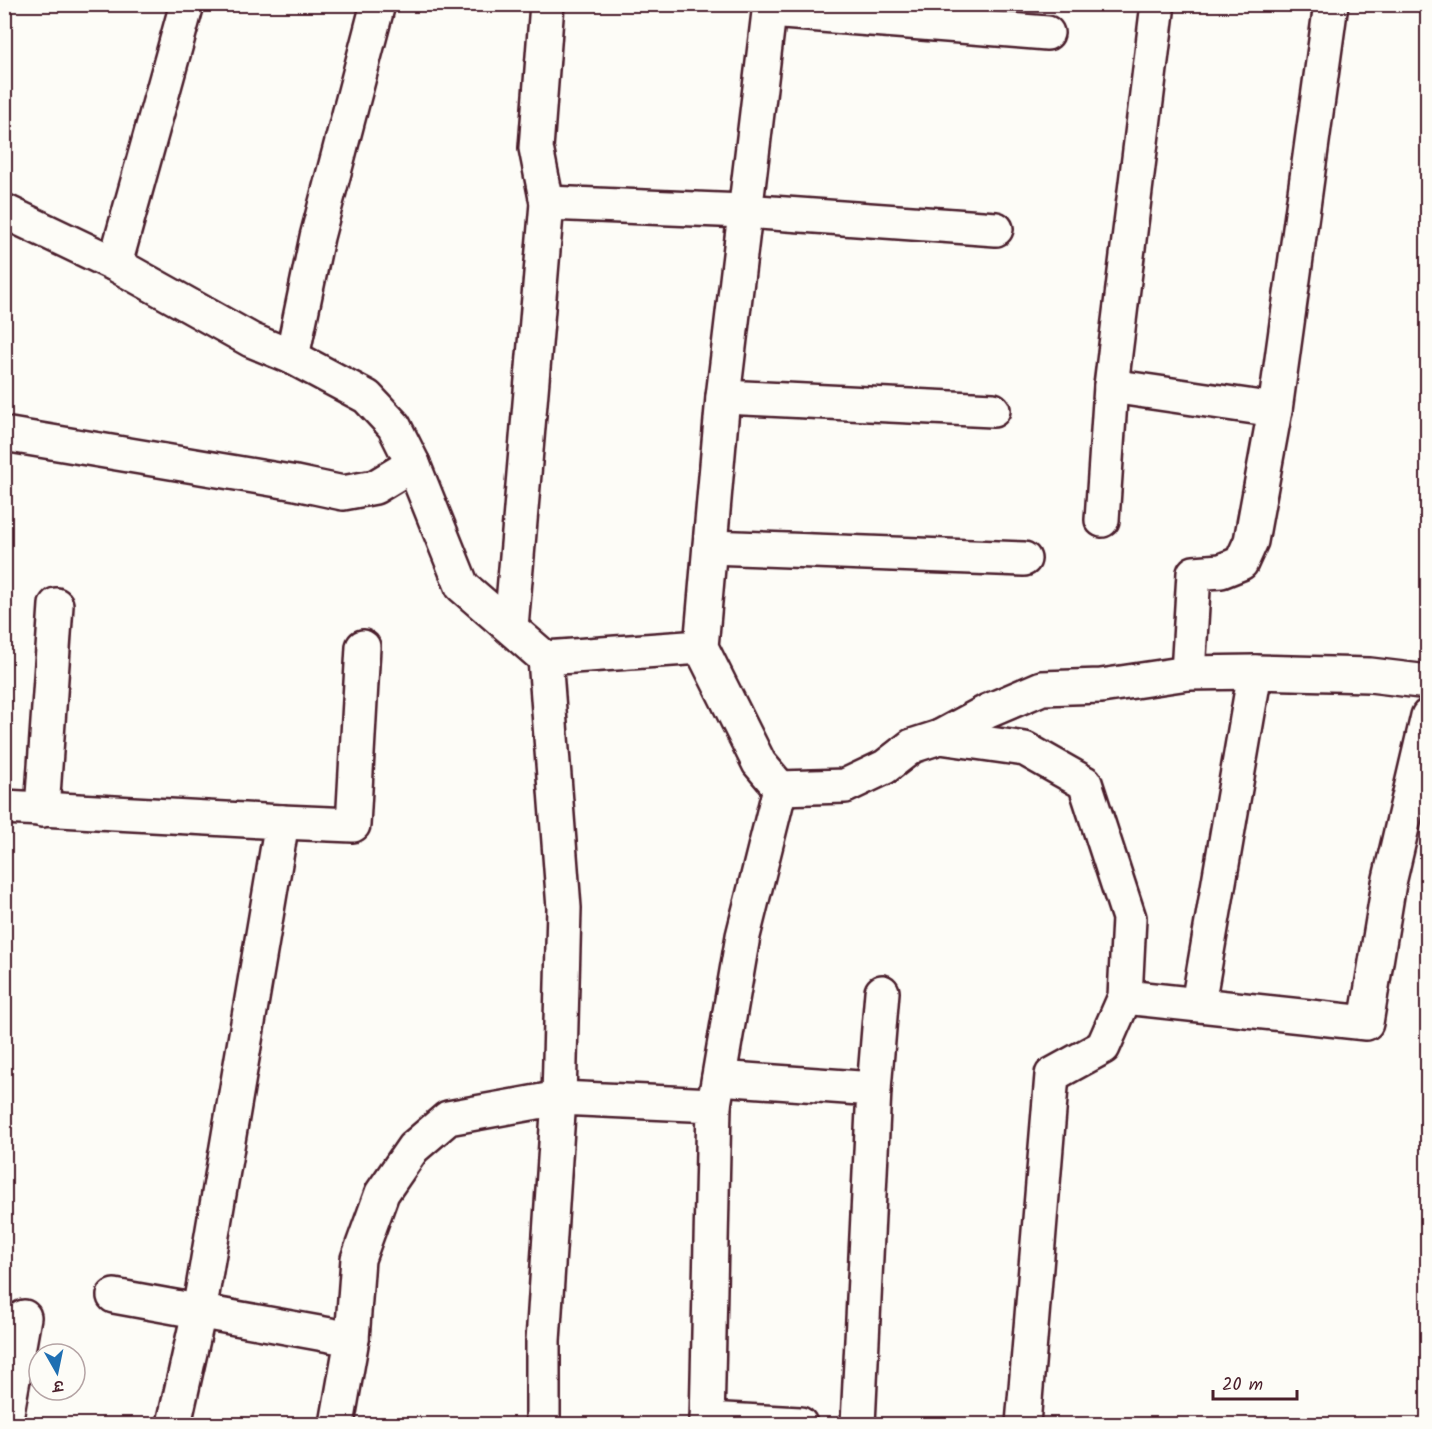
<svg xmlns="http://www.w3.org/2000/svg" width="1432" height="1429" viewBox="0 0 1432 1429" font-family="Kalam,'Playpen Sans Deva',sans-serif">
	<style>
		.lines { fill: none; stroke-linecap: round; stroke-linejoin: round }
		.minor-casing { stroke: #4a1f2b; stroke-width: 38 }
		.minor { stroke: #fdfcf7; stroke-width: 33 }
	</style>
	<rect width="100%" height="100%" fill="#fdfcf7"/>
	<filter id="ink" filterUnits="userSpaceOnUse"><feTurbulence type="fractalNoise" baseFrequency=".0167" numOctaves="2"/><feDisplacementMap in="SourceGraphic" scale="12" xChannelSelector="R" yChannelSelector="G"/><feConvolveMatrix kernelMatrix="1 2 1 2 8 2 1 2 1" color-interpolation-filters="sRGB"/></filter>
	<g filter="url(#ink)">
		<g class="lines">
			<defs>
				<g id="minor">
					<polyline points="770,11 1047,33"/>
					<polyline points="547,203 744,211 996,229"/>
					<polyline points="4,211 115,264 251,340 292,357 367,397 394,426 413,464 462,586 545,658 564,908 559,1098 543,1341 543,1424"/>
					<polyline points="115,264 187,4"/>
					<polyline points="292,357 317,237 378,4"/>
					<polyline points="1111,386 1275,410"/>
					<polyline points="723,397 993,410"/>
					<polyline points="4,434 296,483 343,493 375,487 413,464"/>
					<polyline points="1102,520 1111,386 1157,12"/>
					<polyline points="710,547 1024,559"/>
					<polyline points="511,627 547,203 536,148 547,4"/>
					<polyline points="545,658 701,647"/>
					<polyline points="1255,672 1188,673 1194,573 1221,571 1241,563 1251,541 1275,410 1331,4"/>
					<polyline points="940,737 988,711 1042,688 1101,686 1188,673"/>
					<polyline points="780,788 845,786 885,767 912,746 940,737 1025,749 1085,783 1129,918 1125,997 1103,1047 1052,1075 1023,1424"/>
					<polyline points="4,807 282,822 199,1312 174,1424"/>
					<polyline points="42,810 56,605"/>
					<polyline points="282,822 353,825 363,647"/>
					<polyline points="1125,997 1366,1023 1389,883 1428,716"/>
					<polyline points="1198,1004 1255,672 1370,675 1428,682"/>
					<polyline points="719,1078 874,1089 858,1424"/>
					<polyline points="874,1089 882,992"/>
					<polyline points="714,1105 743,936 780,788 759,763 701,647 723,397 770,4"/>
					<polyline points="114,1296 352,1339 337,1424"/>
					<polyline points="352,1339 358,1259 382,1193 413,1148 448,1118 559,1098 714,1105 707,1424"/>
					<polyline points="707,1419 800,1424"/>
					<polyline points="5,1424 24,1317"/>
				</g>
			</defs>
			<use href="#minor" class="minor-casing"/>
			<use href="#minor" class="minor"/>
		</g>
	</g>
	<rect width="1432" height="1429" fill="none" stroke="#fdfcf7" stroke-width="24"/>
	<rect x="12" y="12" width="1408" height="1405" fill="none" stroke="#4a1f2b" stroke-width="2" filter="url(#ink)"/>
	<g transform="translate(57 1372) rotate(171)"><circle r="28" fill="#fdfcf7" stroke="#b5a4a5" stroke-width="1.5"/>
	<path d="M0-4.5L10 22L0 15L-10 22Z" fill="#1f6fb2"/>
	<text y="-9" font-size="16" font-weight="bold" text-anchor="middle" fill="#4a1f2b">उ</text>
	</g>
	<path d="M1213 1390v9h84v-9" fill="none" stroke="#4a1f2b" stroke-width="3"/>
	<text x="1222" y="1390" font-size="18" fill="#4a1f2b" stroke="#fdfcf7" stroke-width="4.5" paint-order="stroke">20 m</text>
</svg>
